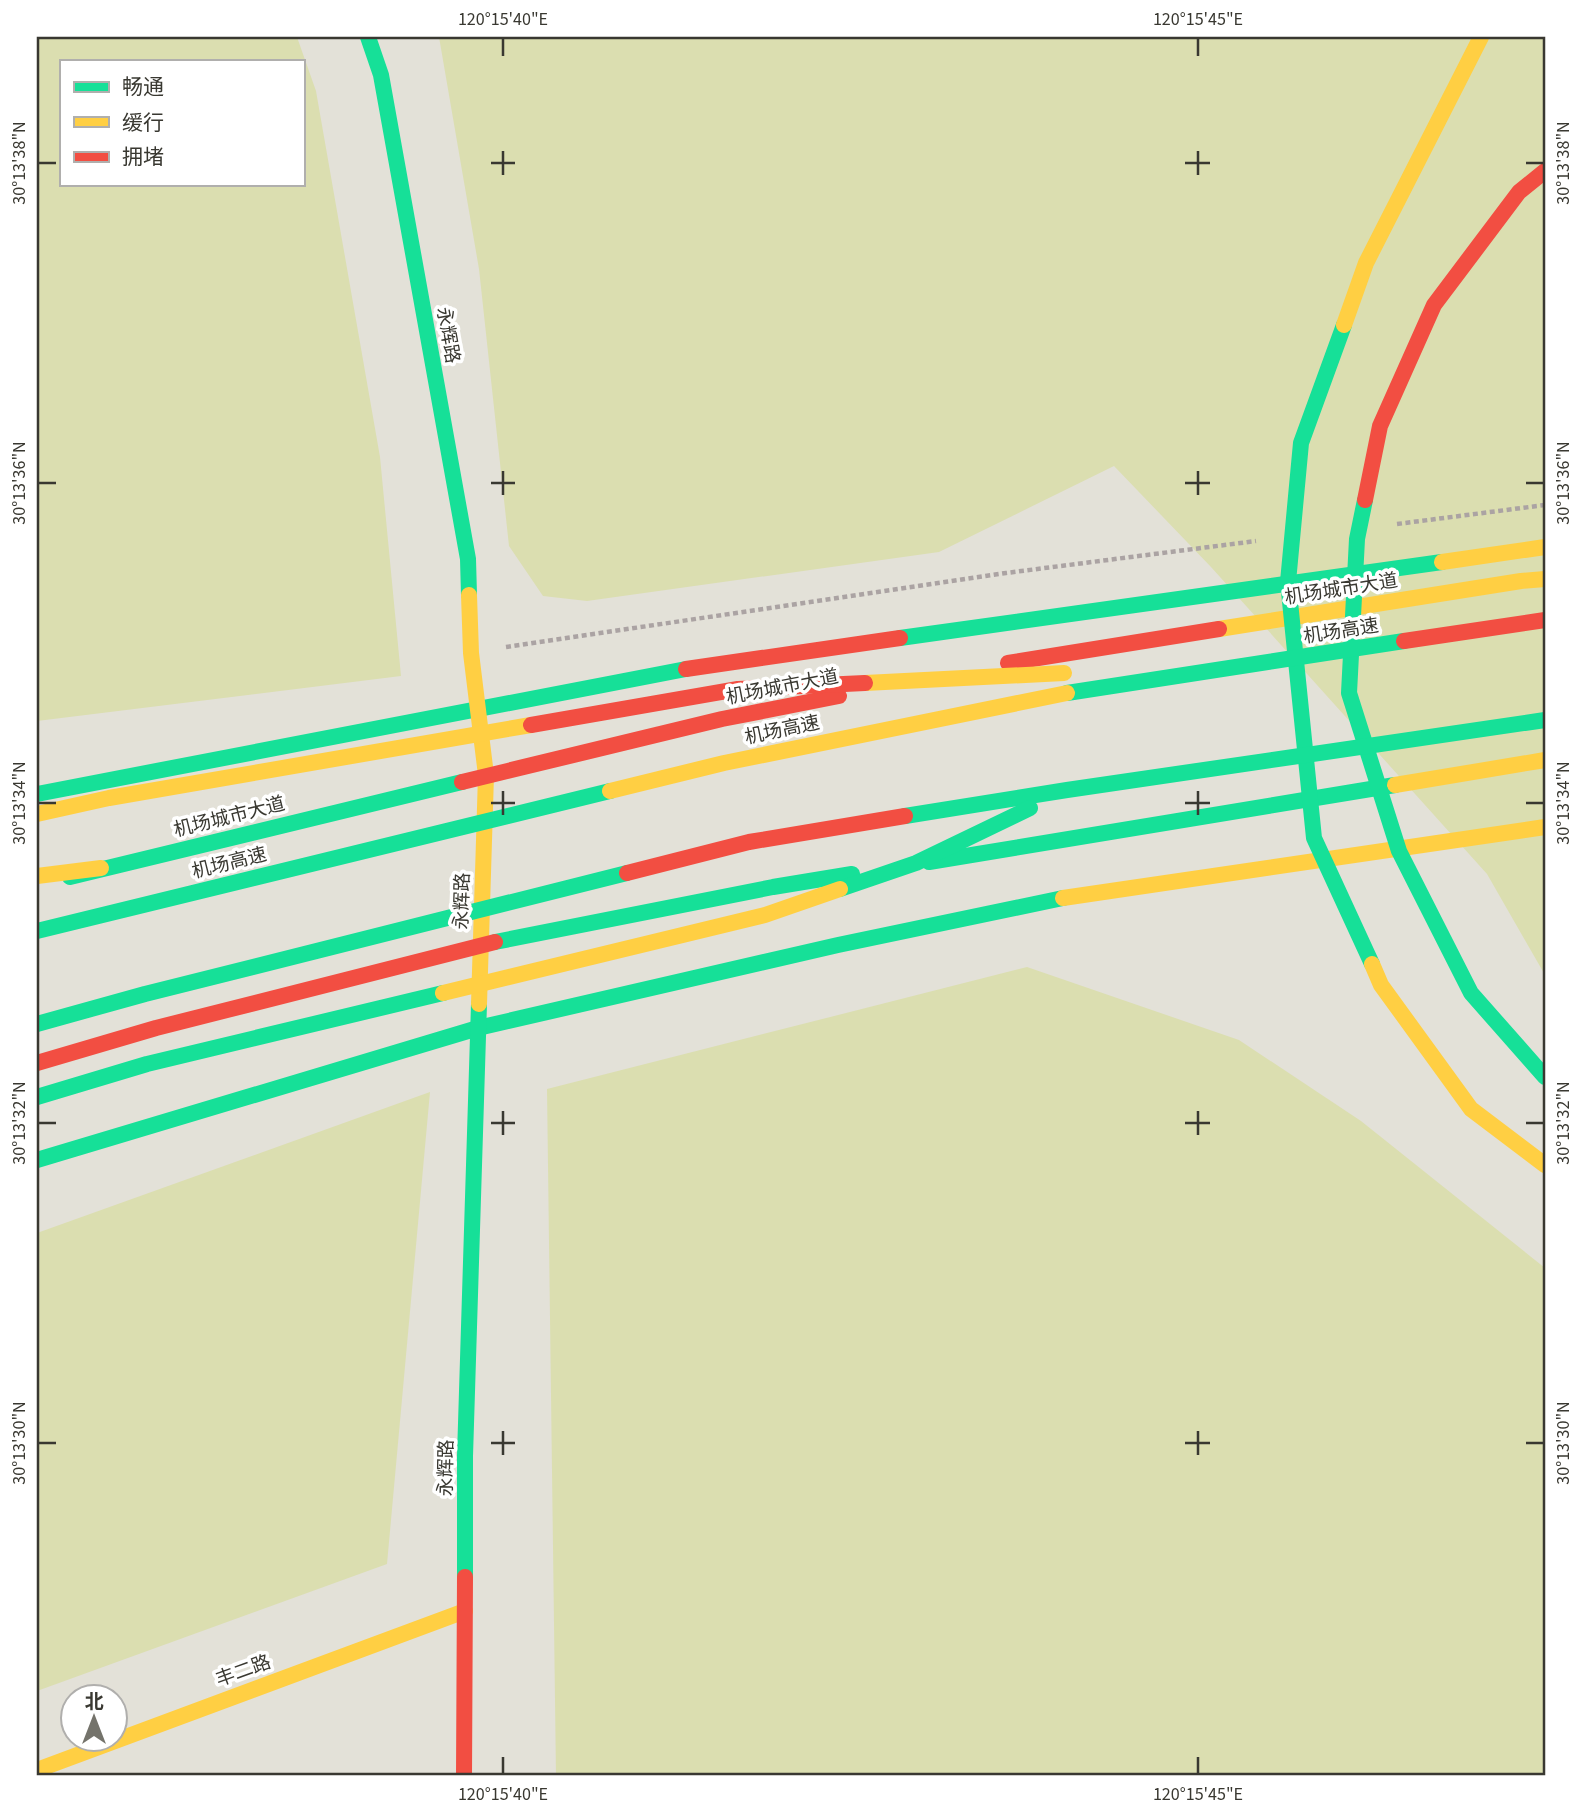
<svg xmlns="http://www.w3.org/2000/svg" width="1582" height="1813" viewBox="0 0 1582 1813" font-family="'Source Sans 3','Noto Sans SC',sans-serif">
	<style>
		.green { fill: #dbdeb0; fill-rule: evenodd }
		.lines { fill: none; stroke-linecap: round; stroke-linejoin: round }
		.path { stroke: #aba3a3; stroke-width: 4.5; stroke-dasharray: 5 3.5; stroke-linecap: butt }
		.fast { stroke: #16e098; stroke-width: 16 }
		.slow { stroke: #ffcf43; stroke-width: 16 }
		.jam { stroke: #f24e42; stroke-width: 16 }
		.fast-bridge { stroke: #16e098; stroke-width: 16 }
		.slow-bridge { stroke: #ffcf43; stroke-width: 16 }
		.jam-bridge { stroke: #f24e42; stroke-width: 16 }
		.ticks { fill: none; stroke: #393831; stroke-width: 2.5 }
		.labels { text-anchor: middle; stroke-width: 7; stroke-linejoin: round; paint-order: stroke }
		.street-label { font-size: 19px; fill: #393831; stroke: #fff }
		.neatline { fill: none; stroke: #393831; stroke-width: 2.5 }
		.ticks-label { font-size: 18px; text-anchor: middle; fill: #393831 }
	</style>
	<rect width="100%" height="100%" fill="#e3e1d8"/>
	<g class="green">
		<path d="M37,37H297L316,91L380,457L401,676L37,721ZM61,61H303V184H61Z"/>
		<polygon points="439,37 1545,37 1545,975 1487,874 1211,567 1114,466 939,552 587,601 543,596 509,546 479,269"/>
		<polygon points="1027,967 1239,1040 1361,1121 1545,1268 1545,1776 556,1776 547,1089"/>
		<polygon points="430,1092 387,1564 37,1691 37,1233"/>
	</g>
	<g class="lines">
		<g class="path">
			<polyline points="1397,524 1545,505"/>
			<polyline points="506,647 1006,573 1256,541"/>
		</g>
		<g class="fast">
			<polyline points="368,37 381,75 468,559 469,595"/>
			<polyline points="900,638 1442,562"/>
			<polyline points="37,794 686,669"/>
			<polyline points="929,862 1395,785"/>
			<polyline points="70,877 462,782"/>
			<polyline points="495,942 773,887 852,874"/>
			<polyline points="478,1028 838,945 1063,898"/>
			<polyline points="37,1160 478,1028"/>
			<polyline points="465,1577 465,1456 479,1004"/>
		</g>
		<g class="slow">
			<polyline points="1442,562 1545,547"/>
			<polyline points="469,595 471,653 486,775 479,1004"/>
			<polyline points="1219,629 1521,581 1545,579"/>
			<polyline points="1395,785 1545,760"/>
			<polyline points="37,876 101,868"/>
			<polyline points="1063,898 1545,827"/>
			<polyline points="37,1770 465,1611"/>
		</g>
		<g class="jam">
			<polyline points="1008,663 1219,629"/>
			<polyline points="686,669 900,638"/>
			<polyline points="462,782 722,719 839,696"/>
			<polyline points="37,1063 156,1028 495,942"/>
			<polyline points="464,1776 465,1577"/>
		</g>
		<g class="fast-bridge">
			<polyline points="1344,325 1301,443 1288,582 1314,838 1372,964"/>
			<polyline points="1365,500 1357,539 1349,693 1399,851 1471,993 1545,1077"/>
			<polyline points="1067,693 1404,641"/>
			<polyline points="905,816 1067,790 1545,720"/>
			<polyline points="840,889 916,863 1030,808"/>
			<polyline points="37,931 610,791"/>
			<polyline points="37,1024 145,994 627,873"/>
			<polyline points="37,1097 147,1064 443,993"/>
		</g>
		<g class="slow-bridge">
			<polyline points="1344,325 1366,263 1481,37"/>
			<polyline points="865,683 1064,673"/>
			<polyline points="610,791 724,763 1067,693"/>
			<polyline points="37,814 109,798 531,725"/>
			<polyline points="1372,964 1381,985 1471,1109 1545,1165"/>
			<polyline points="443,993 765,915 840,889"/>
		</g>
		<g class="jam-bridge">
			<polyline points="1365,500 1380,426 1434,305 1519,192 1545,171"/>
			<polyline points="1404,641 1545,620"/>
			<polyline points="531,725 738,689 865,683"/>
			<polyline points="627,873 749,842 905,816"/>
		</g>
	</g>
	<path class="ticks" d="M503,38V56M1198,38V56M503,151V175M1198,151V175M38,163H56M491,163H515M1185,163H1210M1526,163H1544M503,471V495M1198,471V495M38,483H56M491,483H515M1185,483H1210M1526,483H1544M503,791V815M1198,791V815M38,803H56M491,803H515M1185,803H1210M1526,803H1544M503,1111V1135M1198,1111V1135M38,1123H56M491,1123H515M1185,1123H1210M1526,1123H1544M503,1431V1455M1198,1431V1455M38,1443H56M491,1443H515M1185,1443H1210M1526,1443H1544M503,1757V1774M1198,1757V1774"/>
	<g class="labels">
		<g class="street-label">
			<text transform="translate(449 335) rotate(80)" y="7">永辉路</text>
			<text transform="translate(1341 588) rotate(-9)" y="7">机场城市大道</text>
			<text transform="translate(1341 630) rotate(-9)" y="7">机场高速</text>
			<text transform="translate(782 686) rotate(-11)" y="7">机场城市大道</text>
			<text transform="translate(782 729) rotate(-12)" y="7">机场高速</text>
			<text transform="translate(229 816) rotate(-14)" y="7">机场城市大道</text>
			<text transform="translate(229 862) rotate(-14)" y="7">机场高速</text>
			<text transform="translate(461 901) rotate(-88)" y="7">永辉路</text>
			<text transform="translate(445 1468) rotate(-89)" y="7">永辉路</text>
			<text transform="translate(243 1670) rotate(-20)" y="7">丰二路</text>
		</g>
	</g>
	<rect width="1582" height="1813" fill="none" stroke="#ffffff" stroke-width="77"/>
	<rect x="60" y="60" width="245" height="126" fill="#ffffff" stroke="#b0afad" stroke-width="2"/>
	<rect x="74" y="82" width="35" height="10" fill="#16e098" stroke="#b0afad" stroke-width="2"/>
	<text x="122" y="94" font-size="21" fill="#393831">畅通</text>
	<rect x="74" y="117" width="35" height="10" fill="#ffcf43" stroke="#b0afad" stroke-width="2"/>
	<text x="122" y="130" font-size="21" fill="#393831">缓行</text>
	<rect x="74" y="152" width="35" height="10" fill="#f24e42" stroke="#b0afad" stroke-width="2"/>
	<text x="122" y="164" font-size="21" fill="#393831">拥堵</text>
	<g transform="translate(94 1718)"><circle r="33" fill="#ffffff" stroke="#b0afad" stroke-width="2"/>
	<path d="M0-5L12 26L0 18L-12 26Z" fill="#74736b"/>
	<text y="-10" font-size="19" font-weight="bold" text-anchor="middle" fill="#393831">北</text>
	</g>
	<rect x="38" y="38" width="1506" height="1736" class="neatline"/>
	<g class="ticks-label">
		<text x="503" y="25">120°15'40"E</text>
		<text x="1198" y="25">120°15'45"E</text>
		<text transform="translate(19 163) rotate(-90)" y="6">30°13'38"N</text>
		<text transform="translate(1563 163) rotate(-90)" y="6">30°13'38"N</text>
		<text transform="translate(19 483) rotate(-90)" y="6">30°13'36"N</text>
		<text transform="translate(1563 483) rotate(-90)" y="6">30°13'36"N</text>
		<text transform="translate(19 803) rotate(-90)" y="6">30°13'34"N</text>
		<text transform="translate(1563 803) rotate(-90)" y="6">30°13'34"N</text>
		<text transform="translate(19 1123) rotate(-90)" y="6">30°13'32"N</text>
		<text transform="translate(1563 1123) rotate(-90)" y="6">30°13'32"N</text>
		<text transform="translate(19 1443) rotate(-90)" y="6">30°13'30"N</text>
		<text transform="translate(1563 1443) rotate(-90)" y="6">30°13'30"N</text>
		<text x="503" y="1800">120°15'40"E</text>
		<text x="1198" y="1800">120°15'45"E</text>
	</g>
</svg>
